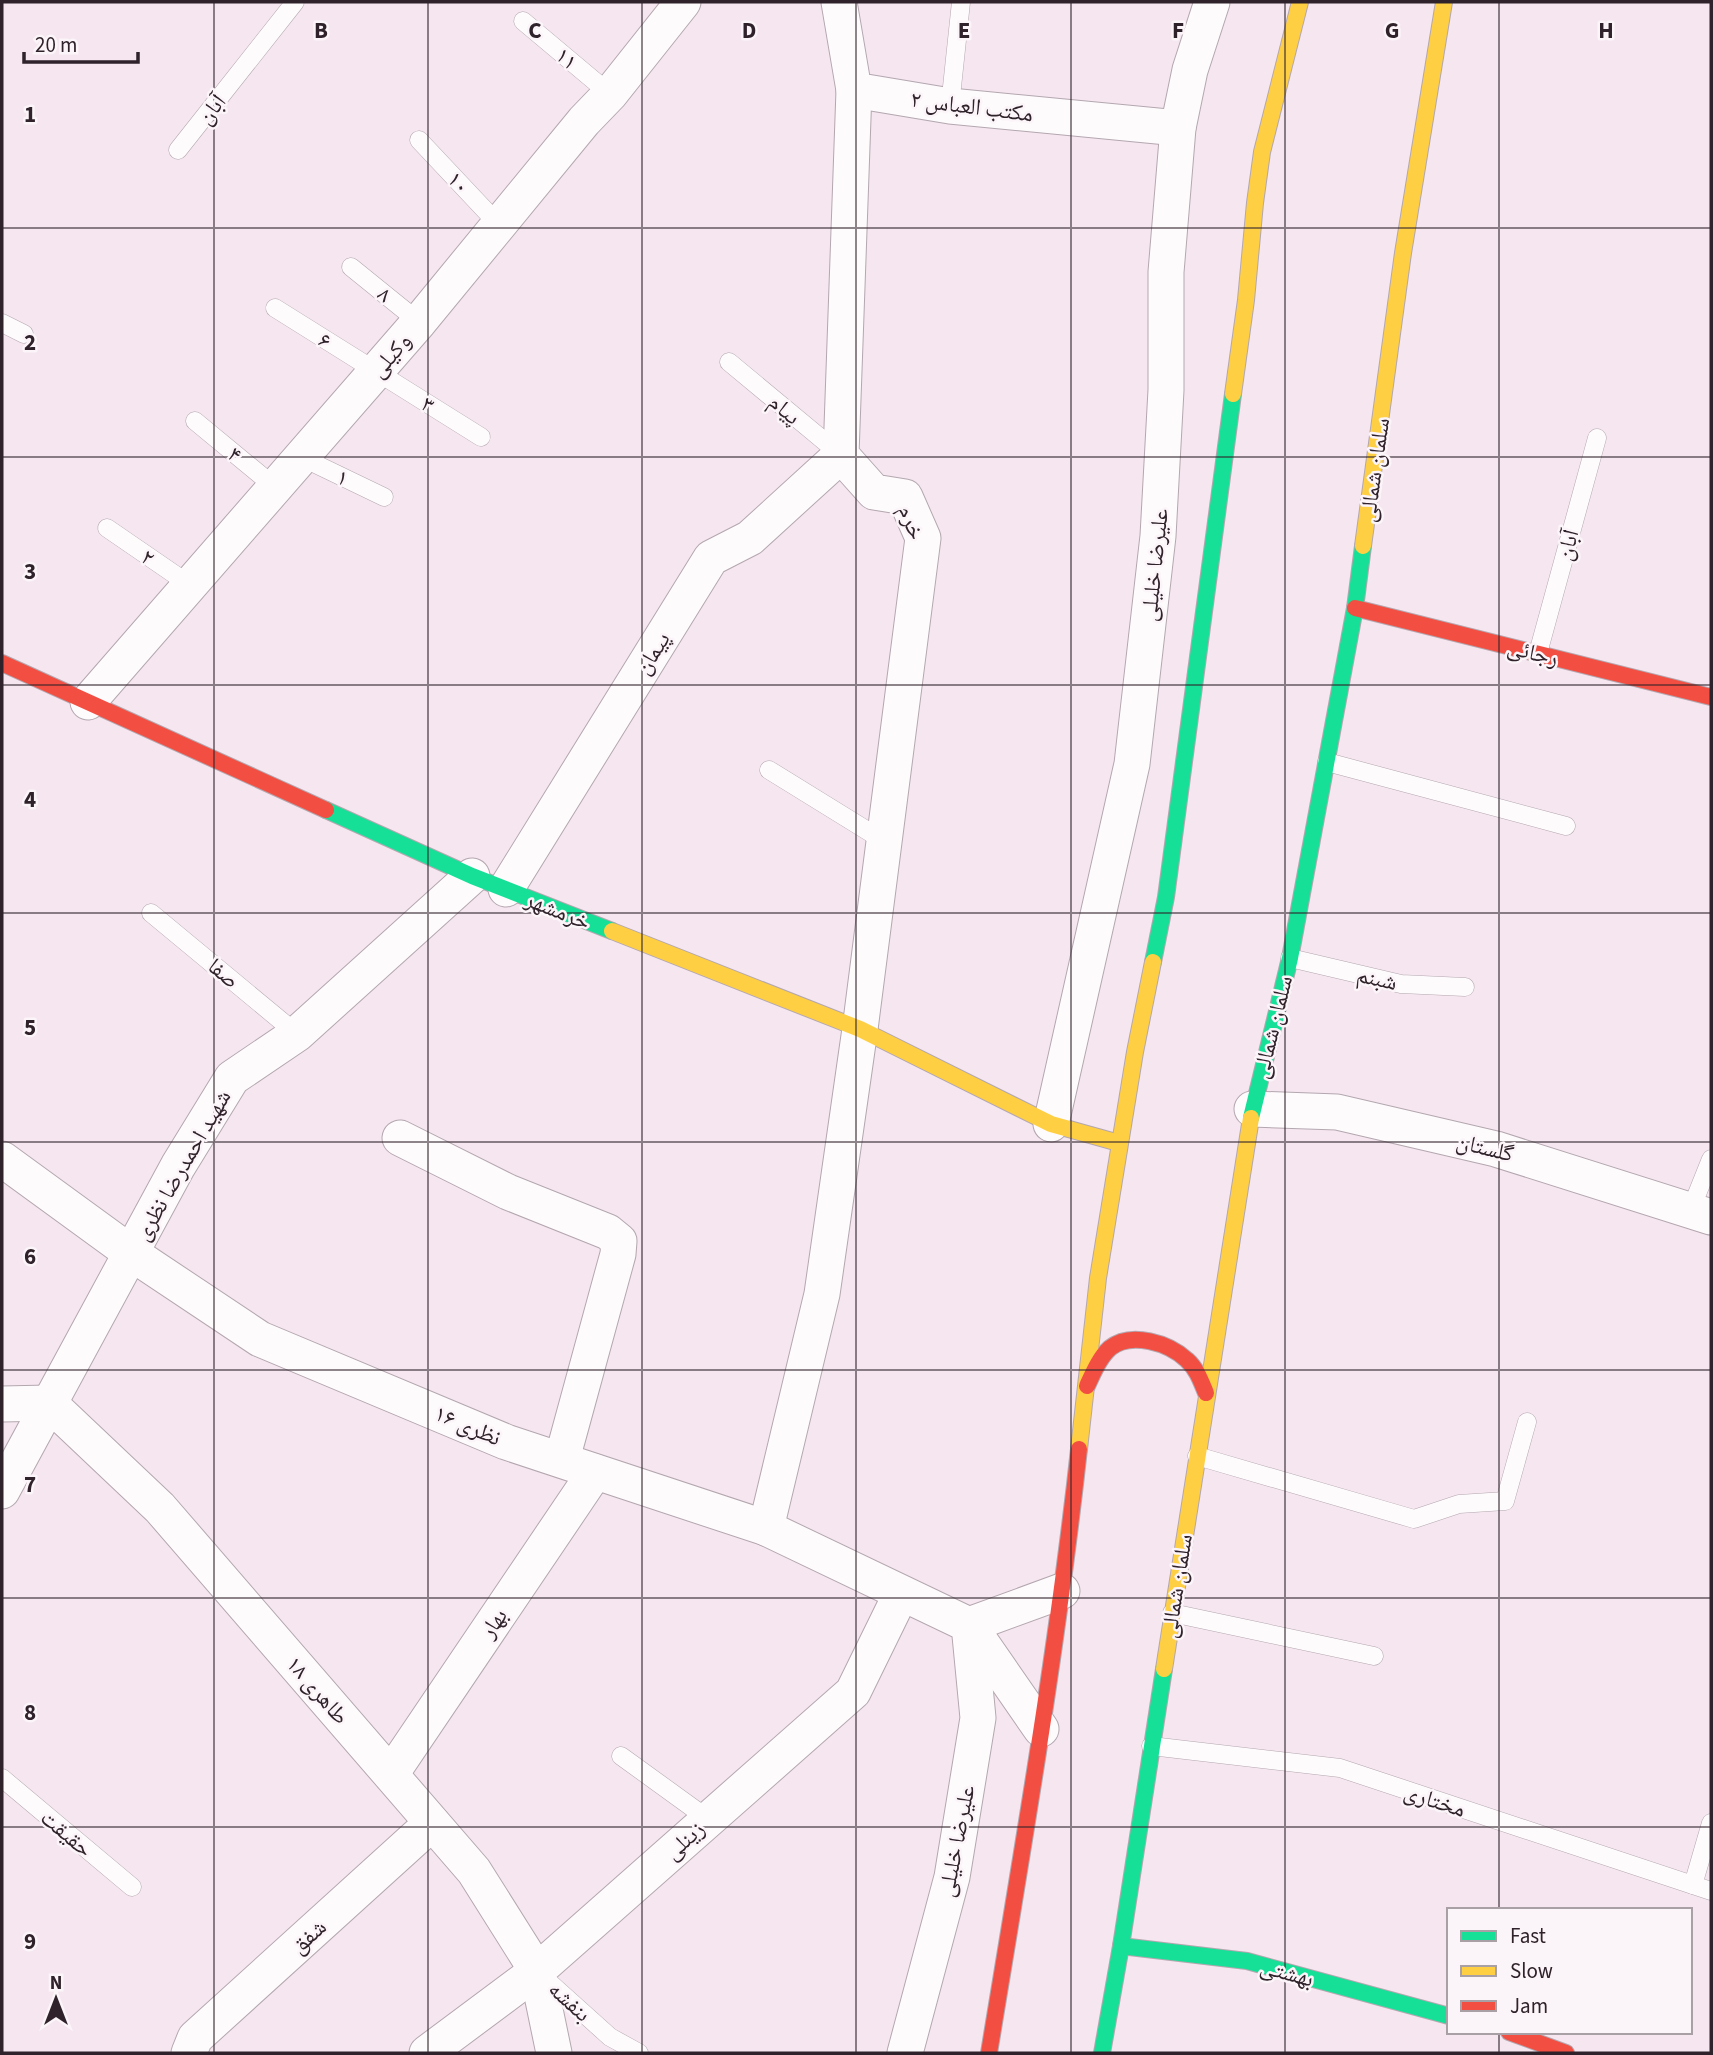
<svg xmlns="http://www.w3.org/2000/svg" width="1713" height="2055" viewBox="0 0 1713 2055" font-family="'Source Sans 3','Noto Naskh Arabic',sans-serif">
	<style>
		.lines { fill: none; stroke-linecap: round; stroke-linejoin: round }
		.lane-casing { stroke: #b4a7af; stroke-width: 19 }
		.street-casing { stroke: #b4a7af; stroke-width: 37 }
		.fast-casing { stroke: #b4a7af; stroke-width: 18 }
		.slow-casing { stroke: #b4a7af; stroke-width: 18 }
		.jam-casing { stroke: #b4a7af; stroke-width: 18 }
		.lane { stroke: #fefbfd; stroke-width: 18 }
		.street { stroke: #fefbfd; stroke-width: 35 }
		.fast { stroke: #16e098; stroke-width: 16 }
		.slow { stroke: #ffcf43; stroke-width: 16 }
		.jam { stroke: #f24e42; stroke-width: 16 }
		.grid { fill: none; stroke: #2f222a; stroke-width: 2; stroke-opacity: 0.55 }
		.labels { text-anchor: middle; stroke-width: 5; stroke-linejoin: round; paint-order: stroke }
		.street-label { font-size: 23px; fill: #2f222a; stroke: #fbf4f8 }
		.grid-label { font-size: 23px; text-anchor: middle; font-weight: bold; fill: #2f222a; stroke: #fbf4f8; stroke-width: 5; stroke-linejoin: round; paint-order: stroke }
	</style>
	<rect width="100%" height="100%" fill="#f5e6ef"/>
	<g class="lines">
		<defs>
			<g id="lane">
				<polyline points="523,21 610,94"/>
				<polyline points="950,106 961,2"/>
				<polyline points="419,140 499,225"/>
				<polyline points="178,150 295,2"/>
				<polyline points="351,267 419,322"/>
				<polyline points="275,308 481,437"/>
				<polyline points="2,323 24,334"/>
				<polyline points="729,362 841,455"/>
				<polyline points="195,421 275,487"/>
				<polyline points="301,457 384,497"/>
				<polyline points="107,528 190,585"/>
				<polyline points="1538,653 1597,438"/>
				<polyline points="1327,762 1566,826"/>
				<polyline points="769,770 884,841"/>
				<polyline points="151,913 297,1034"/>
				<polyline points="1290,958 1401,984 1465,987"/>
				<polyline points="1691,1209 1711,1159"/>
				<polyline points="1197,1456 1414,1519 1459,1504 1505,1501 1527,1422"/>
				<polyline points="1172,1613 1374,1656"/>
				<polyline points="1151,1746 1340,1768 1711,1891"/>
				<polyline points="621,1756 708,1819"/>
				<polyline points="2,1778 132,1887"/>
				<polyline points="1693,1885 1711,1823"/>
				<polyline points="541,1975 610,2037 639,2053"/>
			</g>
			<g id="street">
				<polyline points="839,2 854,90 950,106 1178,128"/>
				<polyline points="88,702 419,322 584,121 610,94 683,2"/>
				<polyline points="506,889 711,558 750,538 841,455"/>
				<polyline points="1252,1109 1337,1112 1496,1149 1711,1217"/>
				<polyline points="1051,1124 1132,764 1158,536 1166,390 1166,272 1178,128 1190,70 1212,2"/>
				<polyline points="400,1138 508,1192 608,1232 619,1241 618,1254 562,1459"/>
				<polyline points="2,1159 131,1253 260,1339 506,1442 766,1528 969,1625 978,1718 952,1877 905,2053"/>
				<polyline points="2,1404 49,1403 160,1508 474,1871 537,1971 554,2053"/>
				<polyline points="2,1491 178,1166 232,1078 297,1034 472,876"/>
				<polyline points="766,1528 822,1294 860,1029 923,538 905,497 874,492 841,455 854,90"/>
				<polyline points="1041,1729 969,1625 1062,1591"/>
				<polyline points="391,1774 595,1472"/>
				<polyline points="189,2053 195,2038 432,1823"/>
				<polyline points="427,2053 537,1971 853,1692 901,1594"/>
			</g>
			<g id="fast">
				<polyline points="326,810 472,876 612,931"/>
				<polyline points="1153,962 1166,897 1233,394"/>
				<polyline points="1251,1118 1290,958 1355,608 1363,546"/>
				<polyline points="1121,1946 1247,1961 1449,2016"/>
				<polyline points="1102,2053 1121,1946 1164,1669"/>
			</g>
			<g id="slow">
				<polyline points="1233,394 1246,300 1255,203 1262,152 1300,2"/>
				<polyline points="1363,546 1403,253 1444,2"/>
				<polyline points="612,931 860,1029 1051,1124 1119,1143"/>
				<polyline points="1079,1449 1098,1278 1135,1052 1153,962"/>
				<polyline points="1164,1669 1251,1118"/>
			</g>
			<g id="jam">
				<polyline points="1355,608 1711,697"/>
				<polyline points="2,663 326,810"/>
				<path d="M1087,1386C1093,1373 1099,1358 1110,1348C1131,1331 1169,1343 1187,1360C1197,1369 1201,1381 1206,1393"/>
				<polyline points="1509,2032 1566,2053"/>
				<path d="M989,2053C1022,1852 1057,1651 1079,1449"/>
			</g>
		</defs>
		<use href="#lane" class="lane-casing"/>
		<use href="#street" class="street-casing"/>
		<use href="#fast" class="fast-casing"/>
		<use href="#slow" class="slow-casing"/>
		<use href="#jam" class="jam-casing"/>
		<use href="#lane" class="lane"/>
		<use href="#street" class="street"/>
		<use href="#fast" class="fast"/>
		<use href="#slow" class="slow"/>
		<use href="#jam" class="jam"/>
	</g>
	<path class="grid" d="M214,2V2053M428,2V2053M642,2V2053M856,2V2053M1071,2V2053M1285,2V2053M1499,2V1910M2,228H1711M2,457H1711M2,685H1711M2,913H1711M2,1142H1711M2,1370H1711M2,1598H1711M2,1827H1711M1499,2032V2053"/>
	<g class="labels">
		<g class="street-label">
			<text transform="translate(567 58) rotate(40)" y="8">۱۱</text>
			<text transform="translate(972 106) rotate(7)" y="8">مکتب العباس ۲</text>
			<text transform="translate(211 109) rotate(-52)" y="8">آبان</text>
			<text transform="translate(459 182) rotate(47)" y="8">۱۰</text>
			<text transform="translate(385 294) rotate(39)" y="8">۸</text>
			<text transform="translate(325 340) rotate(32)" y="8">۶</text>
			<text transform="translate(390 355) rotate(-49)" y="8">وکیلی</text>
			<text transform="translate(428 404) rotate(32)" y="8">۳</text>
			<text transform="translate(785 409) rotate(40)" y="8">پیام</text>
			<text transform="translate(235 454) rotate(40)" y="8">۴</text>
			<text transform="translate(1374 470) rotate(-82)" y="8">سلمان شمالی</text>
			<text transform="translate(343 477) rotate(26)" y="8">۱</text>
			<text transform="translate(912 522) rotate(68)" y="8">خرم</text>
			<text transform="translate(1567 545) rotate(-75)" y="8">آبان</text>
			<text transform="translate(148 557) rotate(35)" y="8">۲</text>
			<text transform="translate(1154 565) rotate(-84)" y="8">علیرضا خلیلی</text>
			<text transform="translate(1533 652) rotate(14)" y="8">رجائی</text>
			<text transform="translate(652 653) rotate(-58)" y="8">پیمان</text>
			<text transform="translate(558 910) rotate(22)" y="8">خرمشهر</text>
			<text transform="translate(224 973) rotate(40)" y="8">صفا</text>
			<text transform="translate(1377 978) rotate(12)" y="8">شبنم</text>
			<text transform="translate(1272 1027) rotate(-76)" y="8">سلمان شمالی</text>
			<text transform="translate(1485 1147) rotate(14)" y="8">گلستان</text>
			<text transform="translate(182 1165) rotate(-60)" y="8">شهید احمدرضا نظری</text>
			<text transform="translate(468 1425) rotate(23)" y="8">نظری ۱۶</text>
			<text transform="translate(1176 1586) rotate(-81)" y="8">سلمان شمالی</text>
			<text transform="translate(493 1623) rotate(-56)" y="8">بهار</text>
			<text transform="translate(318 1690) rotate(49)" y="8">طاهری ۱۸</text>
			<text transform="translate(1435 1800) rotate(18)" y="8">مختاری</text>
			<text transform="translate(67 1833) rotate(40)" y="8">حقیقت</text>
			<text transform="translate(684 1840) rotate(-42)" y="8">زینلی</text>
			<text transform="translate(956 1841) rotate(-79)" y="8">علیرضا خلیلی</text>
			<text transform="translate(308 1936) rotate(-42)" y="8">شفق</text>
			<text transform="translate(1287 1972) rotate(15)" y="8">بهشتی</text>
			<text transform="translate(570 2001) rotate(42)" y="8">بنفشه</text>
		</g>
	</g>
	<g class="grid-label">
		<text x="321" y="38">B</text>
		<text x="535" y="38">C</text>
		<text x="749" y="38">D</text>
		<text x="964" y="38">E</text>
		<text x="1178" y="38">F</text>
		<text x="1392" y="38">G</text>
		<text x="1606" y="38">H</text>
		<text x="30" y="122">1</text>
		<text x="30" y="350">2</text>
		<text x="30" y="579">3</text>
		<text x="30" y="807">4</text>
		<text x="30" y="1035">5</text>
		<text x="30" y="1264">6</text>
		<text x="30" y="1492">7</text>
		<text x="30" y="1720">8</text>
		<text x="30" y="1949">9</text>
	</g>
	<rect width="1713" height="2055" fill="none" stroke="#2f222a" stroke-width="7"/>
	<rect x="1447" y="1908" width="245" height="126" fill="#fbf4f8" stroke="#a9a0a6" stroke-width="2"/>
	<rect x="1461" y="1931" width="35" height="10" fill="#16e098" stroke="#a9a0a6" stroke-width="2"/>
	<text x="1510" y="1943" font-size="21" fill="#2f222a">Fast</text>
	<rect x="1461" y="1966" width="35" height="10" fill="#ffcf43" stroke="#a9a0a6" stroke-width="2"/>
	<text x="1510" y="1978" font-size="21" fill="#2f222a">Slow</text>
	<rect x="1461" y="2001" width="35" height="10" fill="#f24e42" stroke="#a9a0a6" stroke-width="2"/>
	<text x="1510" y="2013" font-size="21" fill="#2f222a">Jam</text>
	<g transform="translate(56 1999)" stroke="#fbf4f8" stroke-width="5" paint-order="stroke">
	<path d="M0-5L12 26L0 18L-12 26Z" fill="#2f222a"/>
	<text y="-10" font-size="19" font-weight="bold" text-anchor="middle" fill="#2f222a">N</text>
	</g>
	<path d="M24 52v10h114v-10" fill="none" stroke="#2f222a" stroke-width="3.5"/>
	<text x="35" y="52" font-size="21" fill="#2f222a" stroke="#fbf4f8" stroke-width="5" paint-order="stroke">20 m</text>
</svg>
